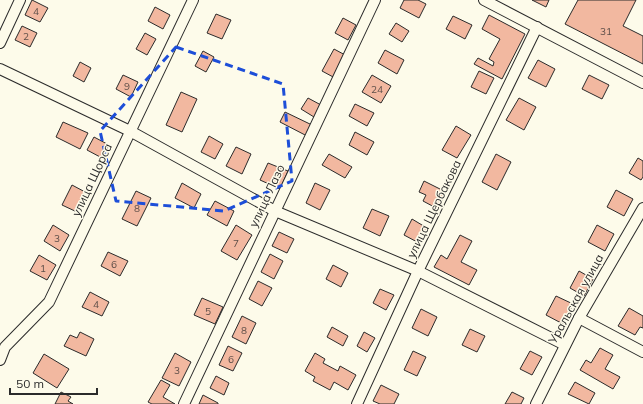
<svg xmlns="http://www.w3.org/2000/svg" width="643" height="404" viewBox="0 0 643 404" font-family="Mulish,sans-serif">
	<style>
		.building { fill: #f2b8a0; stroke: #2b2b2b }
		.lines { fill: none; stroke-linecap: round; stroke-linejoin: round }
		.street-casing { stroke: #2b2b2b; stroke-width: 12 }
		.street { stroke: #fdfbea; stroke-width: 10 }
		.marked { fill: none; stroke: #1d4ed8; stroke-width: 3; stroke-dasharray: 8 5; stroke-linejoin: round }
		.labels { text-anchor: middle; stroke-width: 3; stroke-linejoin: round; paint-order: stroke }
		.number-label { font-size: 10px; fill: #5d4e48 }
		.street-label { font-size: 12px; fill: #2b2b2b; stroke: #fdfbea }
	</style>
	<rect width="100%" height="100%" fill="#fdfbea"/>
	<g class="building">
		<polygon points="32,0 48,8 40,22 25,15"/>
		<polygon points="404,0 418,0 426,4 419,18 400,8"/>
		<polygon points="532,0 549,0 546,7"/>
		<polygon points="578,0 636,0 623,26 643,36 643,64 565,24"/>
		<polygon points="155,7 170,15 163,29 148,21"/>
		<polygon points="216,14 231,20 222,39 207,33"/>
		<polygon points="489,15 525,34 502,79 474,64 478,58 493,66 494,62 489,59 500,39 482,29"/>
		<polygon points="453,16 472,25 465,39 446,29"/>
		<polygon points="343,18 356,25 348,40 335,33"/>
		<polygon points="396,23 409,31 402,42 389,34"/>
		<polygon points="22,26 37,33 30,47 15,40"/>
		<polygon points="145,33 156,39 147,55 136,49"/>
		<polygon points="334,49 347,56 335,78 322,71"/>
		<polygon points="385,50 404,60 397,74 378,63"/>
		<polygon points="203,51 214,57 206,72 195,66"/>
		<polygon points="538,60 555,69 546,87 528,78"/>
		<polygon points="80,62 91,68 84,82 73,76"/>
		<polygon points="479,71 494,78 486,94 471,87"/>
		<polygon points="123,75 138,82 131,97 116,89"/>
		<polygon points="372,75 391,86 381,103 362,92"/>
		<polygon points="589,75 609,85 602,99 582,89"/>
		<polygon points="181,92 197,99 182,132 166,125"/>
		<polygon points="308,98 321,105 314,117 301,109"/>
		<polygon points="519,98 536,107 524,130 506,120"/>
		<polygon points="355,104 374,113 367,126 349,116"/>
		<polygon points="285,112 312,125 307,136 280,122"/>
		<polygon points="63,122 88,133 80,149 56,137"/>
		<polygon points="456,126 471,135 457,158 442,150"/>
		<polygon points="355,132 374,142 367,155 349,145"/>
		<polygon points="209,136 223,144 215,159 201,152"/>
		<polygon points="94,137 109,145 102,158 87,150"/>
		<polygon points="236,147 251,154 242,174 226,166"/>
		<polygon points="329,154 352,167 345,178 322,165"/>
		<polygon points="496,154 511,162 497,190 482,182"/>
		<polygon points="638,158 643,161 643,177 641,180 629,173"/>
		<polygon points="268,163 288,171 280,189 260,180"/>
		<polygon points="424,181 446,192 438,209 423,201 426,195 419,192"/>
		<polygon points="182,183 201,194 194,208 175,198"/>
		<polygon points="315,183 330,190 320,210 306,203"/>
		<polygon points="72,185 87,193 77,212 62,205"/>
		<polygon points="616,190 633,199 624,216 607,207"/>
		<polygon points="136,191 151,198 137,226 122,219"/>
		<polygon points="215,201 234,211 227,226 207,215"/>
		<polygon points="372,209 389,216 380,236 363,228"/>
		<polygon points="412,219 427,228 419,243 404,235"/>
		<polygon points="53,225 69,235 60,251 44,241"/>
		<polygon points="236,225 252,235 237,260 221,251"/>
		<polygon points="597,225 614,234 605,251 588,242"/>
		<polygon points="279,232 294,239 287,253 272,246"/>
		<polygon points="460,235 472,241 461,262 477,270 469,285 434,267 441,255 447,259"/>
		<polygon points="108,252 128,261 120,276 101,266"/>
		<polygon points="270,254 283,261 274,279 261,272"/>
		<polygon points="39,255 56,265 47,280 30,271"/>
		<polygon points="333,265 348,273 341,287 326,279"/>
		<polygon points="579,271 593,279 584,296 570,288"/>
		<polygon points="258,281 272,288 262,306 249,299"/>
		<polygon points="380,289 394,295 386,310 373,303"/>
		<polygon points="90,292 109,302 102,316 82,307"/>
		<polygon points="556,296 573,304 563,324 546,315"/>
		<polygon points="202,298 223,307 215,324 194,315"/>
		<polygon points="629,308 643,316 643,328 640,327 635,335 618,326"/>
		<polygon points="421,309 437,317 428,336 412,328"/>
		<polygon points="242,316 256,323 246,344 232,337"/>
		<polygon points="332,327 348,336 343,346 327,337"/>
		<polygon points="470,329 485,336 477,352 462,345"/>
		<polygon points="80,332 94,339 86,356 64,346 70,335 77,338"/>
		<polygon points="364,332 375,338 367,352 357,346"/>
		<polygon points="228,346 242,353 233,371 219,365"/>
		<polygon points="600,348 613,355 605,369 620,377 613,389 580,370 586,360 591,363"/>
		<polygon points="413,351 426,357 417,376 404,370"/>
		<polygon points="530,351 542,357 532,375 520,369"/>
		<polygon points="175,353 191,362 179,386 162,378"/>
		<polygon points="315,353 325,359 323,363 338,371 340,366 356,375 348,390 334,382 330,390 313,381 315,377 305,371"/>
		<polygon points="44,354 69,369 57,388 33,373"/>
		<polygon points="216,376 229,383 224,395 210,388"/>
		<polygon points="161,380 170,385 163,397 175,404 152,404 148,402"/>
		<polygon points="575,382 595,393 589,404 568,394"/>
		<polygon points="381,385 399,394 394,404 380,404 373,401"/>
		<polygon points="61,392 71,397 68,401 73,404 55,404"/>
		<polygon points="512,392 524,398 521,404 505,404"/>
		<polygon points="203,395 218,403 218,404 199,404"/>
	</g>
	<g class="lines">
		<defs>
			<g id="street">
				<polyline points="484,0 643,83"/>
				<polyline points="0,43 20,0"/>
				<polyline points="0,69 130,131 275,211 418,271 565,345"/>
				<polyline points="579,318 643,352"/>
				<polyline points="0,360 5,347 49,302 193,0"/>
				<polyline points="184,404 375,0"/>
				<polyline points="357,404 418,271 537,27"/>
				<polyline points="536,404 579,318 643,208"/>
			</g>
		</defs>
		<use href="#street" class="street-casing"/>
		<use href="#street" class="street"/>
	</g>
	<path class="marked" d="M176,47L283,84L292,181L224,211L116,201L100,131Z"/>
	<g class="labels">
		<g class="number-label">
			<text x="36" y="15">4</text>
			<text x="606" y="35">31</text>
			<text x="26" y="40">2</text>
			<text x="127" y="90">9</text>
			<text x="377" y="93">24</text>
			<text x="137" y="212">8</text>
			<text x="57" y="242">3</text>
			<text x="236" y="247">7</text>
			<text x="114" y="268">6</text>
			<text x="43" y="272">1</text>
			<text x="96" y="308">4</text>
			<text x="208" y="315">5</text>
			<text x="244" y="334">8</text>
			<text x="231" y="363">6</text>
			<text x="177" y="374">3</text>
		</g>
		<g class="street-label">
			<text transform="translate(92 180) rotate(-65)" y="4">улица Щорса</text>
			<text transform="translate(267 196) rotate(-65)" y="4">улица Лазо</text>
			<text transform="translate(434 209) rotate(-64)" y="4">улица Щербакова</text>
			<text transform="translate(576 299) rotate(-61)" y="4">Уральская улица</text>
		</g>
	</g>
	<path d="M10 388v6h87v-6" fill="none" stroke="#2b2b2b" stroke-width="2"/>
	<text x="16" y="388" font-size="12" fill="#2b2b2b" stroke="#fdfbea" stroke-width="3" paint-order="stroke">50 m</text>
</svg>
